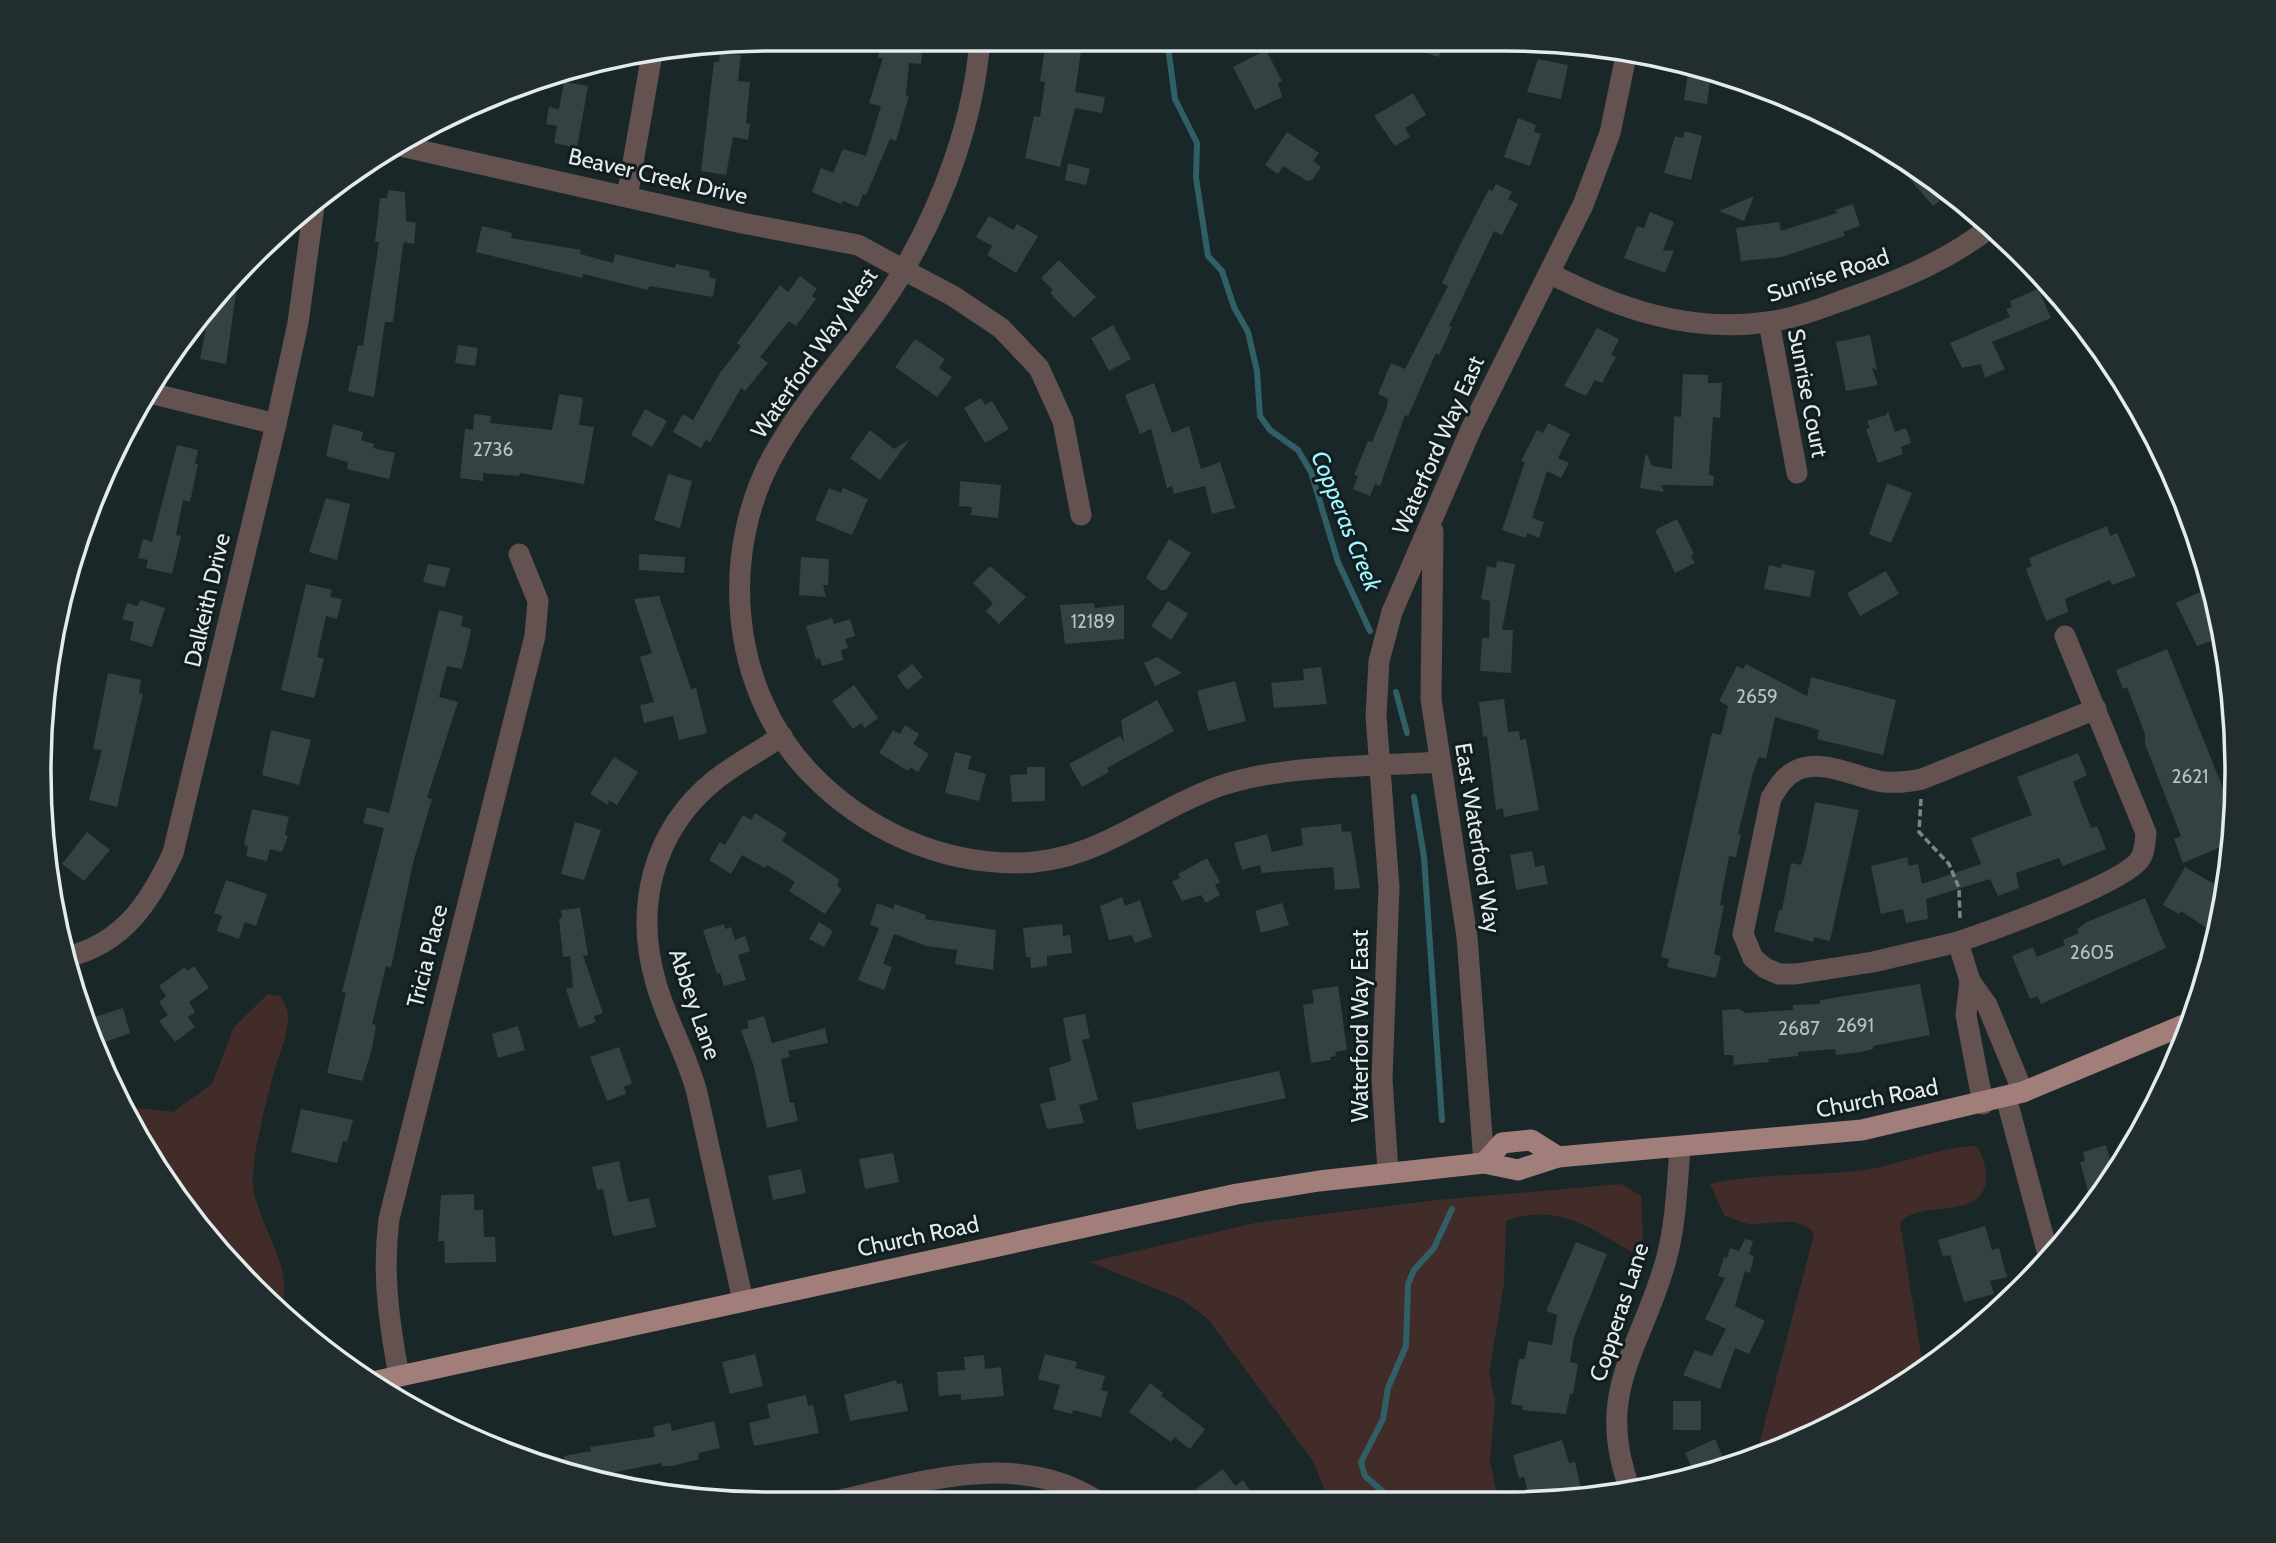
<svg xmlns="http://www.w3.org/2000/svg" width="2276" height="1543" viewBox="0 0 2276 1543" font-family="Cabin,sans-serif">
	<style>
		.green { fill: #422c2a }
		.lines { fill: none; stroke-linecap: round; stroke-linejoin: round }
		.stream { stroke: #306066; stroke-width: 6 }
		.building { fill: #344244 }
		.path { stroke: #7c8788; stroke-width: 3.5; stroke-dasharray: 7 3.5; stroke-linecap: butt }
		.minor { stroke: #635250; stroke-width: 21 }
		.major { stroke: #a27e7b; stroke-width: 21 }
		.labels { text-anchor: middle; stroke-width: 6; stroke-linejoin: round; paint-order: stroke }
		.number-label { font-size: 19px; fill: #b7c1c2 }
		.street-label { font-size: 23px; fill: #e3ebec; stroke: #111d1f }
		.water-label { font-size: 24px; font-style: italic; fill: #9ff4fe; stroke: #111d1f }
		.rim { fill: none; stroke: #e3ebec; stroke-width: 3.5 }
	</style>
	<rect width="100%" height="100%" fill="#1a2728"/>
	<g class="green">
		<path d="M268,994L280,996C286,1005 288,1010 288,1021C287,1038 278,1056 274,1072C266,1104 256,1139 253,1172C248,1218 301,1267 279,1311C212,1256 163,1180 120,1106L173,1112L212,1084L234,1027Z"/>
		<path d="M1976,1146C1984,1157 1985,1163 1986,1176C1987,1224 1916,1197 1900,1224L1924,1371L1829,1429L1761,1452L1759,1445L1814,1234C1800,1215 1770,1224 1750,1224C1742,1223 1732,1218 1724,1215L1710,1184C1763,1171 1821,1178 1876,1168C1910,1161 1941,1147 1976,1146Z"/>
		<path d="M1621,1184L1641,1196L1643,1239L1632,1252C1590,1228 1557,1202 1506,1221L1504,1283L1489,1373L1495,1401L1490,1462L1499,1504H1330L1313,1461L1208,1319L1183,1300L1090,1262L1255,1223L1437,1200Z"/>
	</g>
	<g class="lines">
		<g class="stream">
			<polyline points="1167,39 1175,99 1197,143 1196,178 1208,256 1222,271 1234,307 1248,332 1257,371 1260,416 1270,430 1298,450 1311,472 1338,562 1370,631"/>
			<polyline points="1396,692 1407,733"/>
			<polyline points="1414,797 1424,857 1442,1120"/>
			<polyline points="1397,1504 1365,1476 1361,1462 1383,1419 1388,1388 1406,1346 1408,1284 1414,1270 1434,1248 1452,1209"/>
		</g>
	</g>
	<g class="building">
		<polygon points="892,38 924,38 921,64 909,63 906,95 909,96 896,141 890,139 866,195 863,194 858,207 843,201 841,204 812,192 821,168 833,173 843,149 866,156 881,106 869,103 883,58 878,58 881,40 892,41"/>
		<polygon points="1392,38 1444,38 1439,57 1391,43"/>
		<polygon points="1045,47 1081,52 1075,92 1105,97 1102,113 1075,108 1060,167 1025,158 1034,116 1040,117 1045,82 1040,81"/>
		<polygon points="1266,50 1282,81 1278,83 1282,97 1255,110 1233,67"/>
		<polygon points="720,53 741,55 738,81 750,82 746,123 750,124 748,140 733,137 726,175 701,171 714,62 719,62"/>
		<polygon points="1538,59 1568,65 1561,99 1527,92"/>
		<polygon points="1689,67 1711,74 1707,104 1684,100"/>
		<polygon points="564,82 588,86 577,148 554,143 557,126 546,124 549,107 559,109"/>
		<polygon points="1413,93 1426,115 1405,128 1410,137 1395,146 1374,116"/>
		<polygon points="1518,118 1536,125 1534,132 1541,134 1530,166 1504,157"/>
		<polygon points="1685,131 1702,136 1691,180 1664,173 1675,136 1683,138"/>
		<polygon points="1287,132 1319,153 1313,161 1321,167 1312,180 1307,181 1283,166 1278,174 1265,165"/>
		<polygon points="1894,154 1950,190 1952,191 1933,206 1891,157"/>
		<polygon points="1068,163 1090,169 1086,185 1065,180"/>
		<polygon points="1496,184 1512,192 1508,199 1518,204 1502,235 1494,231 1449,326 1452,327 1439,355 1436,353 1408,416 1405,415 1380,486 1375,484 1370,496 1353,489 1358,476 1354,475 1368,441 1372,442 1387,407 1388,399 1378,394 1391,363 1405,369 1448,286 1442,283 1460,245 1489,189 1492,191"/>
		<polygon points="388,190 405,192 406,221 416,223 414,244 404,242 403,245 393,322 385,322 374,397 348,391 358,345 363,346 379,242 375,242 380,198 387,198"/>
		<polygon points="1754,196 1744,221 1719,211"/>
		<polygon points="1853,204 1860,226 1843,232 1845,236 1782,257 1741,261 1736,228 1779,222 1781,231 1837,213 1835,210"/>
		<polygon points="1650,212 1674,222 1663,250 1674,251 1665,273 1624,258 1637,226 1644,228"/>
		<polygon points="989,216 1013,230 1017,224 1038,236 1016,273 987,255 992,246 976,237"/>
		<polygon points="482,226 512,233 511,238 581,250 580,254 613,263 615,254 675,268 676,264 710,271 709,277 716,279 713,297 649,286 648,290 583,274 582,278 476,252"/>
		<polygon points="1059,260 1096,297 1074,318 1050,293 1053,290 1041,278"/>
		<polygon points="239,272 226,364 200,359 211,302"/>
		<polygon points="800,276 817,289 812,296 816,299 796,326 789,321 760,357 768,363 745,391 741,388 710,442 706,440 701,448 673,432 683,414 693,420 720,373 741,346 737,343 780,285 788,292"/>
		<polygon points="2038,289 2051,318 1992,342 2005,369 1985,378 1981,364 1962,368 1950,343 2010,317 2006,309 2012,307 2010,301"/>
		<polygon points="1113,325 1131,359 1109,371 1091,338"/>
		<polygon points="1597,328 1619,339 1611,355 1616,357 1602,383 1595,380 1586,396 1564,386"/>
		<polygon points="1870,335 1877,370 1872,368 1878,385 1846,391 1836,342"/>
		<polygon points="915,339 945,359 939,368 952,377 937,397 895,367"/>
		<polygon points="458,345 478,348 475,366 455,363"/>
		<polygon points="1683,374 1708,375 1708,383 1722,383 1720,418 1713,417 1709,475 1714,476 1713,486 1661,485 1664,492 1640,488 1646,452 1652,466 1672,469 1674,416 1681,417"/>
		<polygon points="1154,383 1172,433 1189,426 1201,469 1220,462 1235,508 1212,514 1205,486 1174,494 1172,486 1167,488 1151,429 1140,434 1125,395"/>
		<polygon points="559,394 583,398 579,425 594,427 584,484 520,473 519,476 483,473 483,481 460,478 465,429 473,430 474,414 491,416 490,423 552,430"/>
		<polygon points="981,398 985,405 992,401 1009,429 985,443 964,408"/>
		<polygon points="645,409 667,421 652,447 631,435"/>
		<polygon points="1888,411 1895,432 1906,428 1911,443 1901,447 1903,454 1878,463 1866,429 1870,428 1867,421 1886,415"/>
		<polygon points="1548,423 1570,434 1558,458 1569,463 1561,478 1547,471 1532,518 1544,522 1539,538 1527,533 1526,538 1502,530 1525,462 1521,461 1537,430 1543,433"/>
		<polygon points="333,424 363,432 361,440 374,444 373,448 395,453 389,479 347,469 348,462 326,456"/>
		<polygon points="870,430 894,449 910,439 880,480 850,458"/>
		<polygon points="177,445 198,450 195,464 198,464 190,502 183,500 176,535 181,536 172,574 146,568 148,560 138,558 143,539 152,542"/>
		<polygon points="668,474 692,481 680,528 654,520"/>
		<polygon points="960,481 1001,485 998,518 971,515 972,507 959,506"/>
		<polygon points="1887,483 1912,493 1891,543 1869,534"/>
		<polygon points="829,488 841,493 843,488 868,499 852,535 815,520"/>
		<polygon points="326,498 350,504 337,560 309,552"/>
		<polygon points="1677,519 1694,554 1691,556 1695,563 1675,573 1655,530"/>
		<polygon points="2107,526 2110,536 2117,533 2136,576 2112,585 2110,580 2065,599 2068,612 2046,621 2026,569 2032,566 2029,558"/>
		<polygon points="1169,539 1191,553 1166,590 1160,590 1146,578"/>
		<polygon points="639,554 685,557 684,573 639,570"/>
		<polygon points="801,557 829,559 828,585 823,585 826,597 799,595"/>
		<polygon points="1497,561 1515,564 1502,630 1513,630 1511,673 1480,671 1482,638 1489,638 1490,601 1481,599 1487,566 1496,568"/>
		<polygon points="428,564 450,568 445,587 423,582"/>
		<polygon points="1782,564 1815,571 1810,597 1764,589 1769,565 1781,568"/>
		<polygon points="990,566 1026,597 999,624 986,611 993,603 973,583"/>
		<polygon points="1886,571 1899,594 1860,616 1847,593"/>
		<polygon points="306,584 332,590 330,597 342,599 337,619 326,616 317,657 324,659 314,698 281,690"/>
		<polygon points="2211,587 2224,636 2197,646 2176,603"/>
		<polygon points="659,596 691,689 696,688 707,733 679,740 673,716 644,723 640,705 654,702 640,657 652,653 634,599"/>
		<polygon points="141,600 165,608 152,647 130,640 134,622 122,619 127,603 137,606"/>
		<polygon points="1168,601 1188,614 1171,640 1151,626"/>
		<polygon points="1094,603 1095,608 1124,605 1124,639 1065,644 1060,605"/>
		<polygon points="439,610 463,616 461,626 471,629 470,635 462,669 447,666 439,697 458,702 427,798 432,799 413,863 391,968 386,966 372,1024 376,1025 372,1049 362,1081 327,1073 346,993 342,992 384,828 363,823 367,807 389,813"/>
		<polygon points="832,618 834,624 850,619 855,636 845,639 848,648 841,650 843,660 822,666 820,658 816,659 806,626"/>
		<polygon points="2167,649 2233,813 2230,843 2183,863 2174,839 2181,836 2145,744 2145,734 2127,687 2123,689 2116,670"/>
		<polygon points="1157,657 1182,673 1155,686 1144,663"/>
		<polygon points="912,664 923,677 907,690 897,676"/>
		<polygon points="1746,664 1807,696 1811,677 1896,700 1883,755 1817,739 1819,730 1775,717 1766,759 1759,757 1753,773 1738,834 1741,835 1736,857 1729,856 1720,905 1724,906 1714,954 1721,956 1716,978 1667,967 1669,959 1661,957 1712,733 1721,735 1728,706 1719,701 1737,666 1743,669"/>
		<polygon points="1321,667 1327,704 1274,708 1271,683 1304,680 1303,669"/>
		<polygon points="108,673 141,680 139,693 143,694 117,807 89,800 102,750 93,749"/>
		<polygon points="1235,681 1246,721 1208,731 1197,691"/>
		<polygon points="854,685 878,718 865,728 861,723 853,729 832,701"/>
		<polygon points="1504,699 1508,732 1519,731 1520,740 1526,739 1539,810 1504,817 1503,808 1496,810 1487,736 1483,737 1479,702"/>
		<polygon points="1157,700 1174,731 1107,768 1109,772 1082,787 1069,764 1120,736 1124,743 1121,720"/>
		<polygon points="905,725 919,734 913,744 929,754 918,772 910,767 908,771 879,753 893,730 900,734"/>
		<polygon points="271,730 311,740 299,785 262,775"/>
		<polygon points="955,752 971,756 968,769 986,774 979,801 945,793"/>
		<polygon points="2078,753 2087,775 2073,782 2091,828 2097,826 2106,849 2063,866 2059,858 2016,873 2019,888 1998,896 1990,879 1926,899 1928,919 1906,923 1903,909 1881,914 1871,866 1907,857 1909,866 1918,864 1922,884 1981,864 1971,838 2032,815 2017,777"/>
		<polygon points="614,757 638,772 617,805 609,800 608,805 590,794"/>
		<polygon points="1027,767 1045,767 1045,801 1012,802 1010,775 1027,774"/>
		<polygon points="1815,802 1859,810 1830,941 1814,937 1813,942 1774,931 1779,910 1782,910 1791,863 1801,865 1806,848"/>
		<polygon points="252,809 289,817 285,835 288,836 282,852 270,849 267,861 246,856 248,846 244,845"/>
		<polygon points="755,813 787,833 782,841 839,879 837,886 842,889 825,914 789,891 795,882 767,865 765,868 742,855 731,874 709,860 720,842 725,845 743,815 751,820"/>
		<polygon points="575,822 601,830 584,880 561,874"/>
		<polygon points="1341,824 1342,832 1351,831 1360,888 1335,890 1333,867 1262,873 1260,865 1242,870 1234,843 1267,834 1272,852 1303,845 1301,828"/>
		<polygon points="87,832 110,850 84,881 62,864"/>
		<polygon points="1532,851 1535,867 1544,865 1548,884 1516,890 1510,855"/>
		<polygon points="1207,858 1220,882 1215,885 1220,895 1206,903 1201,895 1182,901 1172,882 1180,878 1178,874"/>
		<polygon points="2185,867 2226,891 2224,910 2211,931 2181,911 2179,914 2163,905"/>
		<polygon points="226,880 267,894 256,926 245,922 239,939 217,931 222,916 214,913"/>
		<polygon points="1122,897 1125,906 1140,900 1152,937 1135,943 1132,935 1109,940 1100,906"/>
		<polygon points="2145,898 2166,948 2041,1004 2037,996 2030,999 2012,956 2033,947 2037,957 2065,945 2063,940 2079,933 2077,929 2087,922"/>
		<polygon points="877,903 893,909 895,904 926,915 925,919 996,930 993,970 955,964 957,950 926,946 894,934 883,964 892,967 884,990 858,980 879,928 870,925"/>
		<polygon points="1282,903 1289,925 1261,933 1255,911"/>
		<polygon points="580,908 588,955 583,956 603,1013 594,1016 596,1022 579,1028 566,989 573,987 570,956 563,957 559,919 562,918 561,910"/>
		<polygon points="819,922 833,931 824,947 809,939"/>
		<polygon points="724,924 725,929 731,927 735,940 745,936 750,951 738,955 746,980 724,986 720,973 717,974 703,930"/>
		<polygon points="1062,924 1063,936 1070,935 1072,953 1047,956 1047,966 1031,968 1030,957 1026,957 1023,928"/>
		<polygon points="194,966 209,988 189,1002 195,1012 188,1017 195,1027 175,1042 159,1021 168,1015 159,1002 166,996 159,986 185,967 187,971"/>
		<polygon points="1920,984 1930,1035 1873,1046 1873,1049 1862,1052 1836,1055 1835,1049 1798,1052 1798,1056 1768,1059 1769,1062 1734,1065 1733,1055 1724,1055 1722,1010 1739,1009 1746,1013 1793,1010 1793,1005 1820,1004 1820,1000"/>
		<polygon points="1338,986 1347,1050 1335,1052 1336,1056 1330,1057 1331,1060 1311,1063 1303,1005 1314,1003 1312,990"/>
		<polygon points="123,1008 130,1033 97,1045 88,1019"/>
		<polygon points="1085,1014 1090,1038 1082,1040 1098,1100 1079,1105 1084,1123 1047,1129 1040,1104 1056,1100 1049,1068 1071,1061 1063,1018"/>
		<polygon points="764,1016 772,1043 825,1028 828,1043 788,1051 790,1057 781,1059 790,1103 794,1103 798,1121 767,1128 754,1067 741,1030 749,1028 747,1021"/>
		<polygon points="518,1026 525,1050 498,1058 492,1034"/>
		<polygon points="619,1047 632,1083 624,1087 626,1094 607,1101 590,1057"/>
		<polygon points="1279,1071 1286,1098 1137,1130 1132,1103"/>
		<polygon points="301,1109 353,1120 347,1142 343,1141 337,1163 291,1152"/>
		<polygon points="2106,1145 2115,1177 2092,1206 2080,1162 2085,1161 2083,1152"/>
		<polygon points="893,1153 899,1182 865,1189 859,1159"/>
		<polygon points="619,1161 628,1202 649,1198 656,1227 614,1236 612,1233 603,1189 597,1190 592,1167"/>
		<polygon points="801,1169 806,1193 773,1200 768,1176"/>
		<polygon points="474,1194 474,1210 483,1210 484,1237 495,1237 496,1262 445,1263 444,1241 438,1241 441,1195"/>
		<polygon points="1985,1226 1992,1250 1999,1248 2007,1277 1990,1281 1994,1294 1964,1302 1950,1255 1943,1257 1938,1240"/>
		<polygon points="1745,1239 1753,1241 1749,1254 1754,1256 1750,1273 1745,1271 1735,1306 1765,1321 1749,1354 1735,1348 1720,1389 1683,1375 1695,1350 1712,1356 1726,1329 1705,1319 1725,1278 1718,1276 1724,1257 1727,1258 1730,1248 1739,1251"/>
		<polygon points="1576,1242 1607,1254 1574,1337 1570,1362 1578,1364 1573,1394 1570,1394 1566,1414 1522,1410 1523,1406 1511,1404 1519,1359 1525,1359 1528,1341 1552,1345 1557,1315 1546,1311"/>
		<polygon points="755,1354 763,1386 730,1394 722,1362"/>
		<polygon points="1045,1354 1077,1362 1075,1368 1105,1376 1101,1390 1108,1392 1101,1417 1073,1410 1072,1414 1053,1409 1060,1385 1038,1379"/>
		<polygon points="984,1355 985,1369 1001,1367 1004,1396 961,1400 961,1394 939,1396 937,1372 965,1370 964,1357"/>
		<polygon points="896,1380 897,1384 902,1383 908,1411 850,1421 844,1395"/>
		<polygon points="1150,1383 1163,1393 1161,1396 1205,1429 1190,1449 1174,1437 1171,1442 1129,1412"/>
		<polygon points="806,1395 808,1406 813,1405 819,1433 754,1446 749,1423 770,1418 767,1404"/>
		<rect x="1673" y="1401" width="28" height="29"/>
		<polygon points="714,1421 720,1448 698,1453 699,1459 673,1466 662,1466 661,1463 596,1476 583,1477 568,1472 564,1456 591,1451 590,1447 655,1437 653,1427 670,1423 672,1431"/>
		<polygon points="1715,1439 1726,1464 1695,1474 1685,1453"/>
		<polygon points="1562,1440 1569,1463 1575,1462 1583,1497 1531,1502 1524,1477 1519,1478 1513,1455"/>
		<polygon points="1223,1469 1235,1486 1243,1480 1255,1498 1248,1504 1207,1504 1196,1489"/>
	</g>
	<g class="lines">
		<polyline class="path" points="1921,799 1919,832 1949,864 1959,888 1960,920"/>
		<g class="minor">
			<path d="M980,39C974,119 944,201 903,271C867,333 814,385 778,447C718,547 728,688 810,773C864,829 938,863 1016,863C1096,863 1146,813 1217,787C1283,764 1368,767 1439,762"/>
			<polyline points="396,145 742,223 858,245 904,270 953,296 1001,328 1039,368 1063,421 1081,515"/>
			<polyline points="627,197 652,54"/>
			<path d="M1549,273C1619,309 1688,333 1768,322C1798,318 1827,306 1855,296C1905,278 1950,259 1992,226"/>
			<polyline points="1769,322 1797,473"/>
			<polyline points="146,392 276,424"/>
			<polyline points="1433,531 1431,699 1467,937 1484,1163"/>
			<path d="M1958,942L1873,962L1796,974H1779L1765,968L1753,958L1743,934L1771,798C1778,787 1784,776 1797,770C1822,758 1858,778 1883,782C1897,783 1909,782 1922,779L2096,709"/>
			<path d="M67,957C124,943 150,902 173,853L276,424L298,323L314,206"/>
			<path d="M1970,981L1958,942C1990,931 2125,883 2140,859C2145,852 2145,841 2146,833L2065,636"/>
			<polyline points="2006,1097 2049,1258"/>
			<polyline points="1983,1104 1966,1015 1970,981 1987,1005 2023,1092"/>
			<polyline points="1388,1172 1382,1079 1389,887 1376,716 1379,661 1392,612 1472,427 1583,205 1610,133 1627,51"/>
			<path d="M743,1301L697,1093C687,1054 666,1020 656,983C634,908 652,831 715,780C735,764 760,751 782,736"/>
			<path d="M399,1376C389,1322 382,1274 389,1219L535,636L538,601L519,554"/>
			<path d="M1631,1492C1592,1393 1642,1348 1666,1260C1676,1224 1677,1185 1680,1148"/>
			<path d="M822,1504C914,1485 1017,1445 1102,1504"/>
		</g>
		<g class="major">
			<polyline points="1484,1163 1502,1143 1531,1140 1558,1157"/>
			<polyline points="368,1383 1237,1194 1319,1181 1484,1163 1518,1170 1558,1157 1862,1130 2023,1092 2191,1022"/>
		</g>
	</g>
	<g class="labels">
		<g class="number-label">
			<text x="493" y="456">2736</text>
			<text x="1093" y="628">12189</text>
			<text x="1757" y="703">2659</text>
			<text x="2190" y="783">2621</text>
			<text x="2092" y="959">2605</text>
			<text x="1855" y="1032">2691</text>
			<text x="1799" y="1035">2687</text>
		</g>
		<g class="street-label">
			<text transform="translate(658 176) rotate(13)" y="8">Beaver Creek Drive</text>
			<text transform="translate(1828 275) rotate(-18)" y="8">Sunrise Road</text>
			<text transform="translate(814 353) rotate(-55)" y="8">Waterford Way West</text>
			<text transform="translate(1808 393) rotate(79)" y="8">Sunrise Court</text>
			<text transform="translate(1438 445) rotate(-66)" y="8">Waterford Way East</text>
			<text transform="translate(207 600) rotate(-77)" y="8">Dalkeith Drive</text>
			<text transform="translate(1478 838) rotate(81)" y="8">East Waterford Way</text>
			<text transform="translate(427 956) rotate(-76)" y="8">Tricia Place</text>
			<text transform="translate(695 1004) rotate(71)" y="8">Abbey Lane</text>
			<text transform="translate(1360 1026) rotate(-90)" y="8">Waterford Way East</text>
			<text transform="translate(1877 1098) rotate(-11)" y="8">Church Road</text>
			<text transform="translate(918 1236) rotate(-12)" y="8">Church Road</text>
			<text transform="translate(1619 1312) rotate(-72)" y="8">Copperas Lane</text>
		</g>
		<g class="water-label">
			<text transform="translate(1346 521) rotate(68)" y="8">Copperas Creek</text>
		</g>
	</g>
	<path d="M0 0H2276V1543H0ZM771 51H1505A720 720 0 0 1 2225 771V772A720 720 0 0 1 1505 1492H771A720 720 0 0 1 51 772V771A720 720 0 0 1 771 51Z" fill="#222d2f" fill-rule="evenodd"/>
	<path class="rim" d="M771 51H1505A720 720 0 0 1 2225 771V772A720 720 0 0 1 1505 1492H771A720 720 0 0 1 51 772V771A720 720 0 0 1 771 51Z"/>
</svg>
